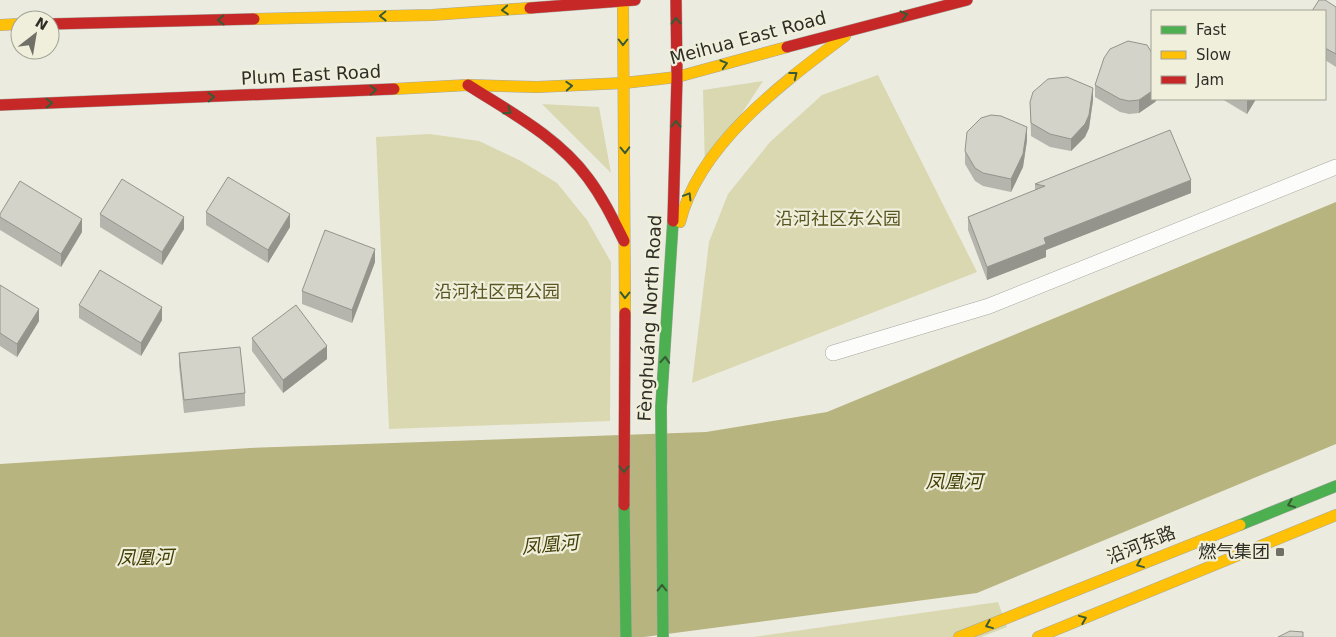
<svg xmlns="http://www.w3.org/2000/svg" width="1336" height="637" viewBox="0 0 1336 637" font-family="'DejaVu Sans','Noto Sans SC',sans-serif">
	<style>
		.green { fill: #dad8b1 }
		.water { fill: #b8b480 }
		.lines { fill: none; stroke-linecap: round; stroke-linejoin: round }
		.lane-casing { stroke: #a7a79f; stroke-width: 16 }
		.fast-casing { stroke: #a7a79f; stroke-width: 12 }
		.slow-casing { stroke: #a7a79f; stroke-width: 12 }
		.jam-casing { stroke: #a7a79f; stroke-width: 12 }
		.lane { stroke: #fcfcfa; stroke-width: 15 }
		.fast { stroke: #4caf50; stroke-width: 11 }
		.slow { stroke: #ffc107; stroke-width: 11 }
		.jam { stroke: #c62828; stroke-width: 11 }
		.wall { fill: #b5b5ae }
		.shaded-wall { fill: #94948d }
		.building { fill: #d3d3ca; stroke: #94948d }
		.oneway { stroke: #385b35 }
		.poi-dot { fill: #707068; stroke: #f0efdc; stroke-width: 2 }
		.labels { text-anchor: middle; stroke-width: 4.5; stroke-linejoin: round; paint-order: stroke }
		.street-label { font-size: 18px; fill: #2e2e27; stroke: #f0efdc }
		.park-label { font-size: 18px; fill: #5a5723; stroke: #f0efdc }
		.poi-label { font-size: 18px; fill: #2e2e27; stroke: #f0efdc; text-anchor: end }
		.water-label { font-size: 19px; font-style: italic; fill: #423f05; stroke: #f0efdc }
	</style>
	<rect width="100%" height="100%" fill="#ecebe0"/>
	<g class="green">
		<polygon points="878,75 977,272 692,383 709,242 728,194 770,142 822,95"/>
		<polygon points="763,81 705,169 703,90"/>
		<polygon points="542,104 599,107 611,173"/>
		<polygon points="430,134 479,141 521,161 557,183 587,220 611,262 610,421 389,429 376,137"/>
		<polygon points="998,602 1007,627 981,637 753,637"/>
	</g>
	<polygon class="water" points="1336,202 1336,444 977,593 644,637 0,637 0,464 250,448 706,432 827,412"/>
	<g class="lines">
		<defs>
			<polyline id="lane" points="833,353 989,306 1336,167"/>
			<g id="fast">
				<polyline points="624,505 626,637"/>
				<polyline points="1240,525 1336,486"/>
				<polyline points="663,637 661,407 673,221"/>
			</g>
			<g id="slow">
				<polyline points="623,1 625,313"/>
				<polyline points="254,19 432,15 530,8"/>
				<polyline points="0,25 20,24"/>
				<polyline points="394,89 468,85 537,87 624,83 677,77 787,47"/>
				<path d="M680,222C699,144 784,82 845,36"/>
				<polyline points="959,637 1240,525"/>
				<polyline points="1038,637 1336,515"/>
			</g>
			<g id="jam">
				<polyline points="530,8 635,0"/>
				<polyline points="50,24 254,19"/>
				<polyline points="787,47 967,0"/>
				<path d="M468,85C510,112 558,137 588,178C603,198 613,219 624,241"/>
				<polyline points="0,105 394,89"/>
				<polyline points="673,221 677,77 676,0"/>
				<polyline points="624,505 625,313"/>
			</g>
		</defs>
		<use href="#lane" class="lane-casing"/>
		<use href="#fast" class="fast-casing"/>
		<use href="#slow" class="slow-casing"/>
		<use href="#jam" class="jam-casing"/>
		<use href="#lane" class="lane"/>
		<use href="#fast" class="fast"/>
		<use href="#slow" class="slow"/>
		<use href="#jam" class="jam"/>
	</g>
	<g class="wall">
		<polygon points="1336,7 1336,67 1325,60 1325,11"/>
		<polygon points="1095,85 1152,99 1157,99 1155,102 1139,113 1129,114 1120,112 1095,97"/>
		<polygon points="1222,99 1256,99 1247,114"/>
		<polygon points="1093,100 1089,128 1085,137 1071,151 1050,147 1031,136 1030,102"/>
		<polygon points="1027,140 1023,167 1011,192 983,186 975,181 965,164 965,151"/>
		<polygon points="1035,184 1191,193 1046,250 1046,257 987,280 968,230 968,217 1035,191"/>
		<polygon points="206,212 290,227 268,263 206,225"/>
		<polygon points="0,214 82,232 61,267 0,230"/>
		<polygon points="100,214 184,229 162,265 100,227"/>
		<polygon points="375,262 352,323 302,304 302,291"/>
		<polygon points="0,285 39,321 17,357 0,346"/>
		<polygon points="79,305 162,320 141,356 79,318"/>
		<polygon points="252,338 327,359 283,393 252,351"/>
		<polygon points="179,353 245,393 245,406 184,413 179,366"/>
	</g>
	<g class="shaded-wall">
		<polygon points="1093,88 1093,100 1089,128 1085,137 1071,151 1071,139"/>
		<polygon points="1152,91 1152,99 1157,99 1155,102 1139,113 1139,100"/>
		<polygon points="1248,99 1256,99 1247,114 1247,101"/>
		<polygon points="1027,127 1027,140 1023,167 1011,192 1011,179"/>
		<polygon points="1191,180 1191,193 1046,250 1046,257 987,280 987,267 1044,238"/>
		<polygon points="290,214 290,227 268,263 268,250"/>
		<polygon points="184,217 184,229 162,265 162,252"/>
		<polygon points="82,219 82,232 61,267 61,254"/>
		<polygon points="375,249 375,262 352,323 352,310"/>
		<polygon points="162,307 162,320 141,356 141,343"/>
		<polygon points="39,309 39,321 17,357 17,344"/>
		<polygon points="327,346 327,359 283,393 283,380"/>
	</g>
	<g class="building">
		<polygon points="1319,0 1325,0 1336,7 1336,54 1325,48 1325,11 1312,11"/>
		<polygon points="1128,41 1147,45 1152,53 1152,91 1139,100 1129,101 1120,99 1095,85 1104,58 1110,49"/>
		<polygon points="1067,77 1093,88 1089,115 1085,124 1071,139 1050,134 1031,123 1030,102 1033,92 1048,79"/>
		<polygon points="991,115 1001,116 1027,127 1023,154 1011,179 983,173 975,168 965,151 967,132 981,118"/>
		<polygon points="1170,130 1191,180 1044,238 1046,244 987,267 968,217 1045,186 1035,184"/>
		<polygon points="228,177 290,214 268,250 206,212"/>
		<polygon points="122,179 184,217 162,252 100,214"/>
		<polygon points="20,181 82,219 61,254 0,217 0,214"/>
		<polygon points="325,230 375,249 352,310 302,291"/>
		<polygon points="100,270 162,307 141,343 79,305"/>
		<polygon points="0,285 39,309 17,344 0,333"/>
		<polygon points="296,305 327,346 283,380 252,338"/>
		<polygon points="240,347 245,393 184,400 179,353"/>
		<polygon points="1290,631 1303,632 1303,637 1278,637"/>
	</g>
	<defs><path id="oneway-chevron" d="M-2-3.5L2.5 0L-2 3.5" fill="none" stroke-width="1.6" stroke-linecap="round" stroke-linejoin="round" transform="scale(1.25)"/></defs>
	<g class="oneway">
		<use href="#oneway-chevron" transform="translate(505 10) rotate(176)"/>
		<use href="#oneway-chevron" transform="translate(904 15) rotate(-14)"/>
		<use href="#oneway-chevron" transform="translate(383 16) rotate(179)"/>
		<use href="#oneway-chevron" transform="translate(221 20) rotate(179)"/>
		<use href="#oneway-chevron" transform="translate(676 21) rotate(-91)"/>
		<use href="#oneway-chevron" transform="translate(623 42) rotate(90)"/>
		<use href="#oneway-chevron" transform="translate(724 64) rotate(-16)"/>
		<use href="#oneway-chevron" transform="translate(794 75) rotate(-38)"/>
		<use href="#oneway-chevron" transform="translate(569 86) rotate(-3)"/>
		<use href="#oneway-chevron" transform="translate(373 90) rotate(-3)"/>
		<use href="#oneway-chevron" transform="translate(211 97) rotate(-2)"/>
		<use href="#oneway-chevron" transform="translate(49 103) rotate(-2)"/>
		<use href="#oneway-chevron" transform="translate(508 111) rotate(33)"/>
		<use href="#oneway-chevron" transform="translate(676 124) rotate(-89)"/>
		<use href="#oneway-chevron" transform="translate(625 150) rotate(89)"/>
		<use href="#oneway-chevron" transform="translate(688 196) rotate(-59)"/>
		<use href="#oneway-chevron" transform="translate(625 295) rotate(91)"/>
		<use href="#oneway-chevron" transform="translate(665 360) rotate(-86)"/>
		<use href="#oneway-chevron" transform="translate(624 469) rotate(89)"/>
		<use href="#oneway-chevron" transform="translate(1291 504) rotate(158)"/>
		<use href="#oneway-chevron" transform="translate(1140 564) rotate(158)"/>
		<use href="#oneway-chevron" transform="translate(662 588) rotate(-90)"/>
		<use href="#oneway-chevron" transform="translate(1083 619) rotate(-22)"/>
		<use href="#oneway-chevron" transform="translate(989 625) rotate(158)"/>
	</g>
	<rect class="poi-dot" x="1275" y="547" width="10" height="10" rx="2.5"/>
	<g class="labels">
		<g class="street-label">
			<text transform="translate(748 38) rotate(-15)" y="6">Meihua East Road</text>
			<text transform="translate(311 75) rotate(-3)" y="6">Plum East Road</text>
			<text transform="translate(650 318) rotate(-87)" y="6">Fènghuáng North Road</text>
			<text transform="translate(1141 545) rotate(-22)" y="6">沿河东路</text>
		</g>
		<g class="park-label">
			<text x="838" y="225">沿河社区东公园</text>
			<text x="497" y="298">沿河社区西公园</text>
		</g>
		<g class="poi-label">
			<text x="1270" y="558">燃气集团</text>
		</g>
		<g class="water-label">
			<text x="954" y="488">凤凰河</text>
			<text transform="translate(550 544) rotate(-5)" y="7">凤凰河</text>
			<text transform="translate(145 557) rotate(-1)" y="7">凤凰河</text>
		</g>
	</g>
	<rect x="1151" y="10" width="175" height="90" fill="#f0efdc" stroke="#a2a294"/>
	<rect x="1161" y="26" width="25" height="8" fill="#4caf50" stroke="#a2a294"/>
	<text x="1196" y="35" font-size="15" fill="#2e2e27">Fast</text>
	<rect x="1161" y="51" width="25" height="8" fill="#ffc107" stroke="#a2a294"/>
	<text x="1196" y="60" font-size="15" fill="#2e2e27">Slow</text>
	<rect x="1161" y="76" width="25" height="8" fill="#c62828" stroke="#a2a294"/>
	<text x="1196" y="85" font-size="15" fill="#2e2e27">Jam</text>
	<g transform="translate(35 35) rotate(31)"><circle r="24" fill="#f0efdc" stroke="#a2a294"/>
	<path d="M0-4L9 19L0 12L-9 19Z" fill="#707068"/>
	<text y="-8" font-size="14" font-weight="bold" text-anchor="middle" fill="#2e2e27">N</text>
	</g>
</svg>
